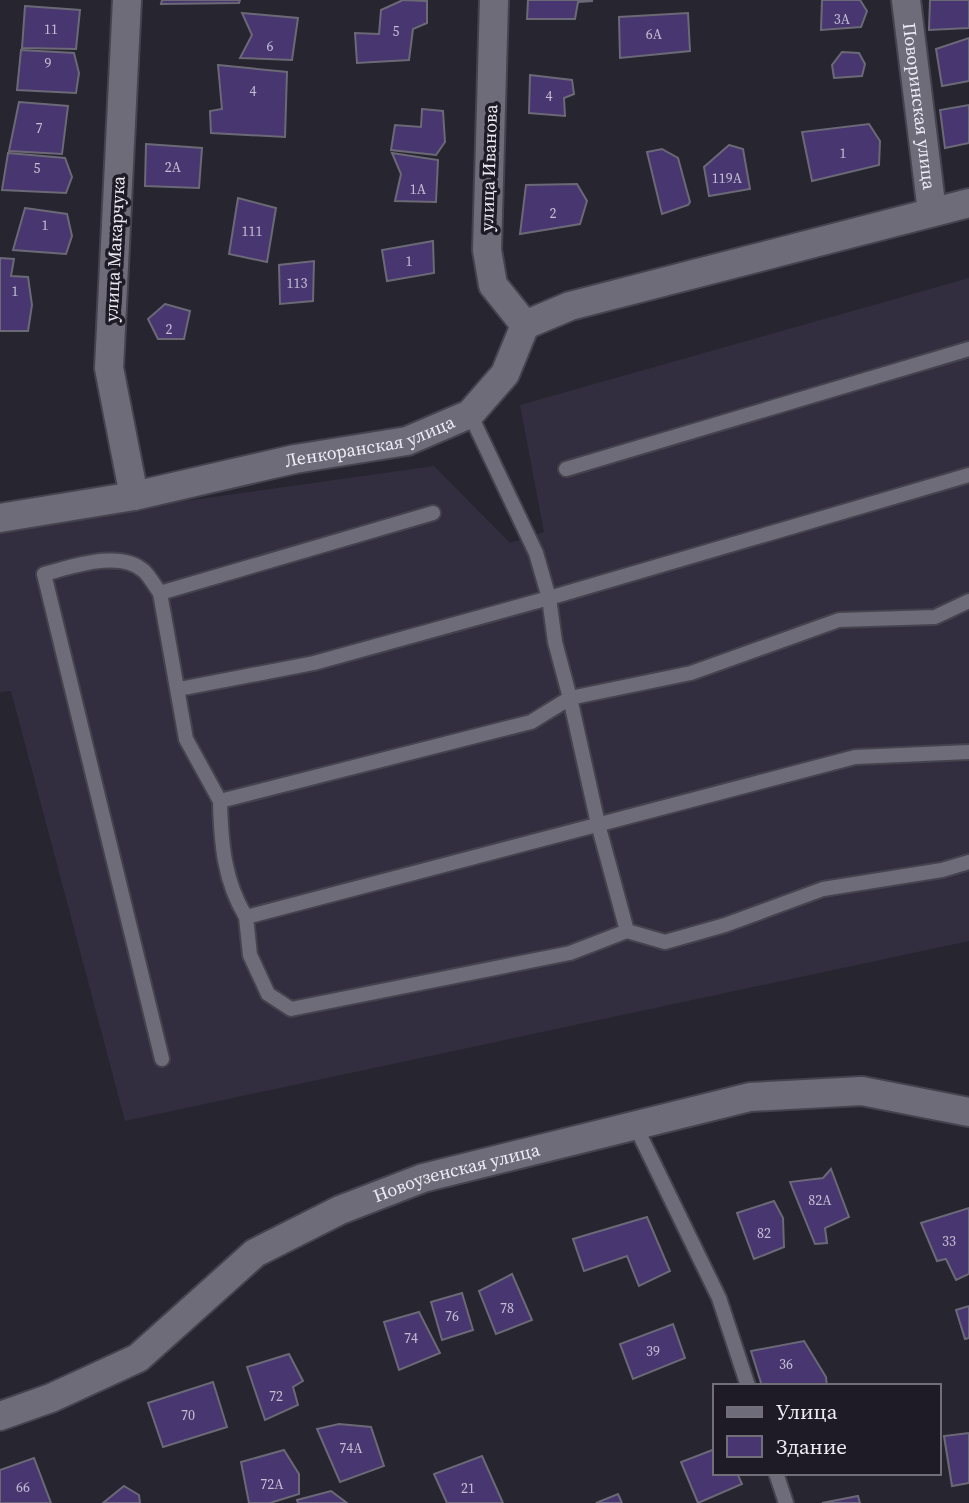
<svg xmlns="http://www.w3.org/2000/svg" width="969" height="1503" viewBox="0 0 969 1503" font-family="'Source Serif 4',serif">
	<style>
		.built { fill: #322e3f }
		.building { fill: #473670; stroke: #6b6976; stroke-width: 2 }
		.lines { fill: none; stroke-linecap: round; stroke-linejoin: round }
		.service-casing { stroke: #45434d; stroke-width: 18 }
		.minor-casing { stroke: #45434d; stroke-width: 32 }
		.service { stroke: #6e6c79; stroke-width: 14 }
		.minor { stroke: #6e6c79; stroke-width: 28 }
		.labels { text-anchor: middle; stroke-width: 7; stroke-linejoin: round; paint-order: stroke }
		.number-label { font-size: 14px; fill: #c4bed3 }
		.street-label { font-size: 18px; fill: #edecf4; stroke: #1e1b26 }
	</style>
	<rect width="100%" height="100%" fill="#272530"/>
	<polygon class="built" points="969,278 969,941 125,1121 11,691 0,692 0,527 434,466 510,543 544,532 520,405"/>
	<g class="building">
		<polygon points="162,0 240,0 239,3 161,4"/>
		<polygon points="403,0 427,1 427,23 413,29 409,60 357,63 355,33 379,34 381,10"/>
		<polygon points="528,0 592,0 592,1 578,2 575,19 527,19"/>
		<polygon points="822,0 860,0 867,11 861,27 821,30"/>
		<polygon points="930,0 969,0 969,28 929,30"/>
		<polygon points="25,6 80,10 76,49 22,48"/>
		<polygon points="242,13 298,18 292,60 240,58 252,35"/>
		<polygon points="688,13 690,51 620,58 619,17"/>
		<polygon points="969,38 969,81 942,86 936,49"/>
		<polygon points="21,50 74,53 79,73 76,93 17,90"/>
		<polygon points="842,52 859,53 865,64 862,76 834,78 832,65"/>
		<polygon points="218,65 287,72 285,137 211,133 210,111 222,109"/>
		<polygon points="530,75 572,80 574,94 564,98 565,116 529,113"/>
		<polygon points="19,102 68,106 62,154 9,151"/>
		<polygon points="969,105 969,143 945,148 940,110"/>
		<polygon points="422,109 443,111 445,142 436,155 391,150 395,125 421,127"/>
		<polygon points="869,124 880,141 879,165 812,181 802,132"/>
		<polygon points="146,144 202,148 199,188 145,186"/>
		<polygon points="729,145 743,149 750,189 709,196 704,167"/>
		<polygon points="662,149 678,158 690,202 688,205 662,214 647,152"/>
		<polygon points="8,153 65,158 72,177 66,193 2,190"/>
		<polygon points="392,153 438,160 436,202 395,201 401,174"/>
		<polygon points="577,184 587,201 580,224 520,234 526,185"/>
		<polygon points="238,198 276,208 267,262 229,254"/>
		<polygon points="25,208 67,214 72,236 66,254 13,250"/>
		<polygon points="433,241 434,273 387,281 382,250"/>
		<polygon points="0,258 14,259 11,276 28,277 32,305 28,331 0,331"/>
		<polygon points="314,261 313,301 280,304 279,265"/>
		<polygon points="165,304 190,311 184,339 158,339 148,319"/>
		<polygon points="831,1169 849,1217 825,1228 827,1243 815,1244 790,1182 823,1178"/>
		<polygon points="774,1201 783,1218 784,1247 754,1259 737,1213"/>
		<polygon points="969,1208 969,1274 956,1280 946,1259 937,1261 921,1223"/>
		<polygon points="647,1217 670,1271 639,1286 627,1256 584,1271 573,1239"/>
		<polygon points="512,1274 532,1320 496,1334 479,1291"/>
		<polygon points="462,1293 473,1330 442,1340 431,1302"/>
		<polygon points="969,1306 969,1338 965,1339 956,1310"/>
		<polygon points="419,1312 440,1353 399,1370 384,1322"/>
		<polygon points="673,1324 685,1358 633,1379 620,1344"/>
		<polygon points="804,1341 826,1377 827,1386 762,1386 751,1351"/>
		<polygon points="289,1354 303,1381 293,1387 298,1405 265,1420 247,1367"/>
		<polygon points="213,1382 227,1427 163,1447 148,1403"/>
		<polygon points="339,1424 371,1427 384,1466 340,1482 317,1429"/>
		<polygon points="969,1433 969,1483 952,1486 944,1436"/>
		<polygon points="715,1449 715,1473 737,1473 742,1484 698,1503 681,1462"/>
		<polygon points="284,1450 299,1474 299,1494 270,1503 249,1503 241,1462"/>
		<polygon points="482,1456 503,1503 447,1503 434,1474"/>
		<polygon points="34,1458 51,1503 0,1503 0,1470"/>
		<polygon points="124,1486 139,1495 140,1503 103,1503"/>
		<polygon points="331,1491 347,1503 298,1503 297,1500"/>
		<polygon points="618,1494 622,1503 596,1503"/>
		<polygon points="858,1496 860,1503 822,1503"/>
	</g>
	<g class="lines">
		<defs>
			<g id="service">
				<polyline points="470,414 536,553 549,598 969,475"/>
				<polyline points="566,469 969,349"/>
				<path d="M160,593C155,586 150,577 144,571C120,549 71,567 44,574L162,1059"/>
				<path d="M179,689L314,663L549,598L555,642L570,698L531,722L220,801C221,843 224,881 246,917"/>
				<polyline points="969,752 855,757 246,917 250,955 268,994 291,1009 570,953 627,931 665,942 725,925 823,889 942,870 969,862"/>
				<polyline points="220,801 186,739 160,593 433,513"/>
				<polyline points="627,931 598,824 570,698 691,673 839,620 935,617 969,601"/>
				<polyline points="634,1123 719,1298 748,1386"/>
				<polyline points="776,1473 786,1503"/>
			</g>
			<g id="minor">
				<polyline points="127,0 109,368 134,496"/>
				<polyline points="494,0 487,250 493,285 525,325"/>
				<path id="s1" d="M906,0L932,212"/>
				<path id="s2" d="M0,518L134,496L295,459L407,441L470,414L505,374L525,325L570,306L969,203"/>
				<path id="s3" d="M0,1416L51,1398L138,1358L255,1253L340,1210L423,1178L750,1097L862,1091L969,1112"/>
			</g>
		</defs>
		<use href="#service" class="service-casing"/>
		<use href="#minor" class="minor-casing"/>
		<use href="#service" class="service"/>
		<use href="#minor" class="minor"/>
	</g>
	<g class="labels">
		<g class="number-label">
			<text x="842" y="24">3А</text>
			<text x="51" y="34">11</text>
			<text x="396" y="36">5</text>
			<text x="654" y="39">6А</text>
			<text x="270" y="51">6</text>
			<text x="48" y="68">9</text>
			<text x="253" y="96">4</text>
			<text x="549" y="101">4</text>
			<text x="39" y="133">7</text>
			<text x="843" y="158">1</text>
			<text x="173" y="172">2А</text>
			<text x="37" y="173">5</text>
			<text x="727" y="183">119А</text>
			<text x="418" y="194">1А</text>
			<text x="553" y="218">2</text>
			<text x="45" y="230">1</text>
			<text x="252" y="236">111</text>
			<text x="409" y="266">1</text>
			<text x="297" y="288">113</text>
			<text x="15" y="296">1</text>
			<text x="169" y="334">2</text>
			<text x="820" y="1205">82А</text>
			<text x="764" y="1238">82</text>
			<text x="949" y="1246">33</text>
			<text x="507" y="1313">78</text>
			<text x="452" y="1321">76</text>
			<text x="411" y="1343">74</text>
			<text x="653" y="1356">39</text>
			<text x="786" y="1369">36</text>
			<text x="276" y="1401">72</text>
			<text x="188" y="1420">70</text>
			<text x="351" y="1453">74А</text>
			<text x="272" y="1489">72А</text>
			<text x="23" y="1492">66</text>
			<text x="468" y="1493">21</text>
		</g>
		<g class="street-label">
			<text dy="6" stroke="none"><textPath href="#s1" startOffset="107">Поворинская улица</textPath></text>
			<text transform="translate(489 168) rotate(-88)" y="6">улица Иванова</text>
			<text transform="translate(115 249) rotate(-87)" y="6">улица Макарчука</text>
			<text dy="6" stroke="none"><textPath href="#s2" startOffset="378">Ленкоранская улица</textPath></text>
			<text dy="6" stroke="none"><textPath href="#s3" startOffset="525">Новоузенская улица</textPath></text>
		</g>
	</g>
	<rect x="713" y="1384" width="228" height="91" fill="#1e1b26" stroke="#716f78" stroke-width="2"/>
	<rect x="727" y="1407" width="35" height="10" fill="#6e6c79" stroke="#716f78" stroke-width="2"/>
	<text x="776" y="1419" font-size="21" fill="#edecf4">Улица</text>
	<rect x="727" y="1436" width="35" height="21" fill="#473670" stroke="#716f78" stroke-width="2"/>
	<text x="776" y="1454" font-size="21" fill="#edecf4">Здание</text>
</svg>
